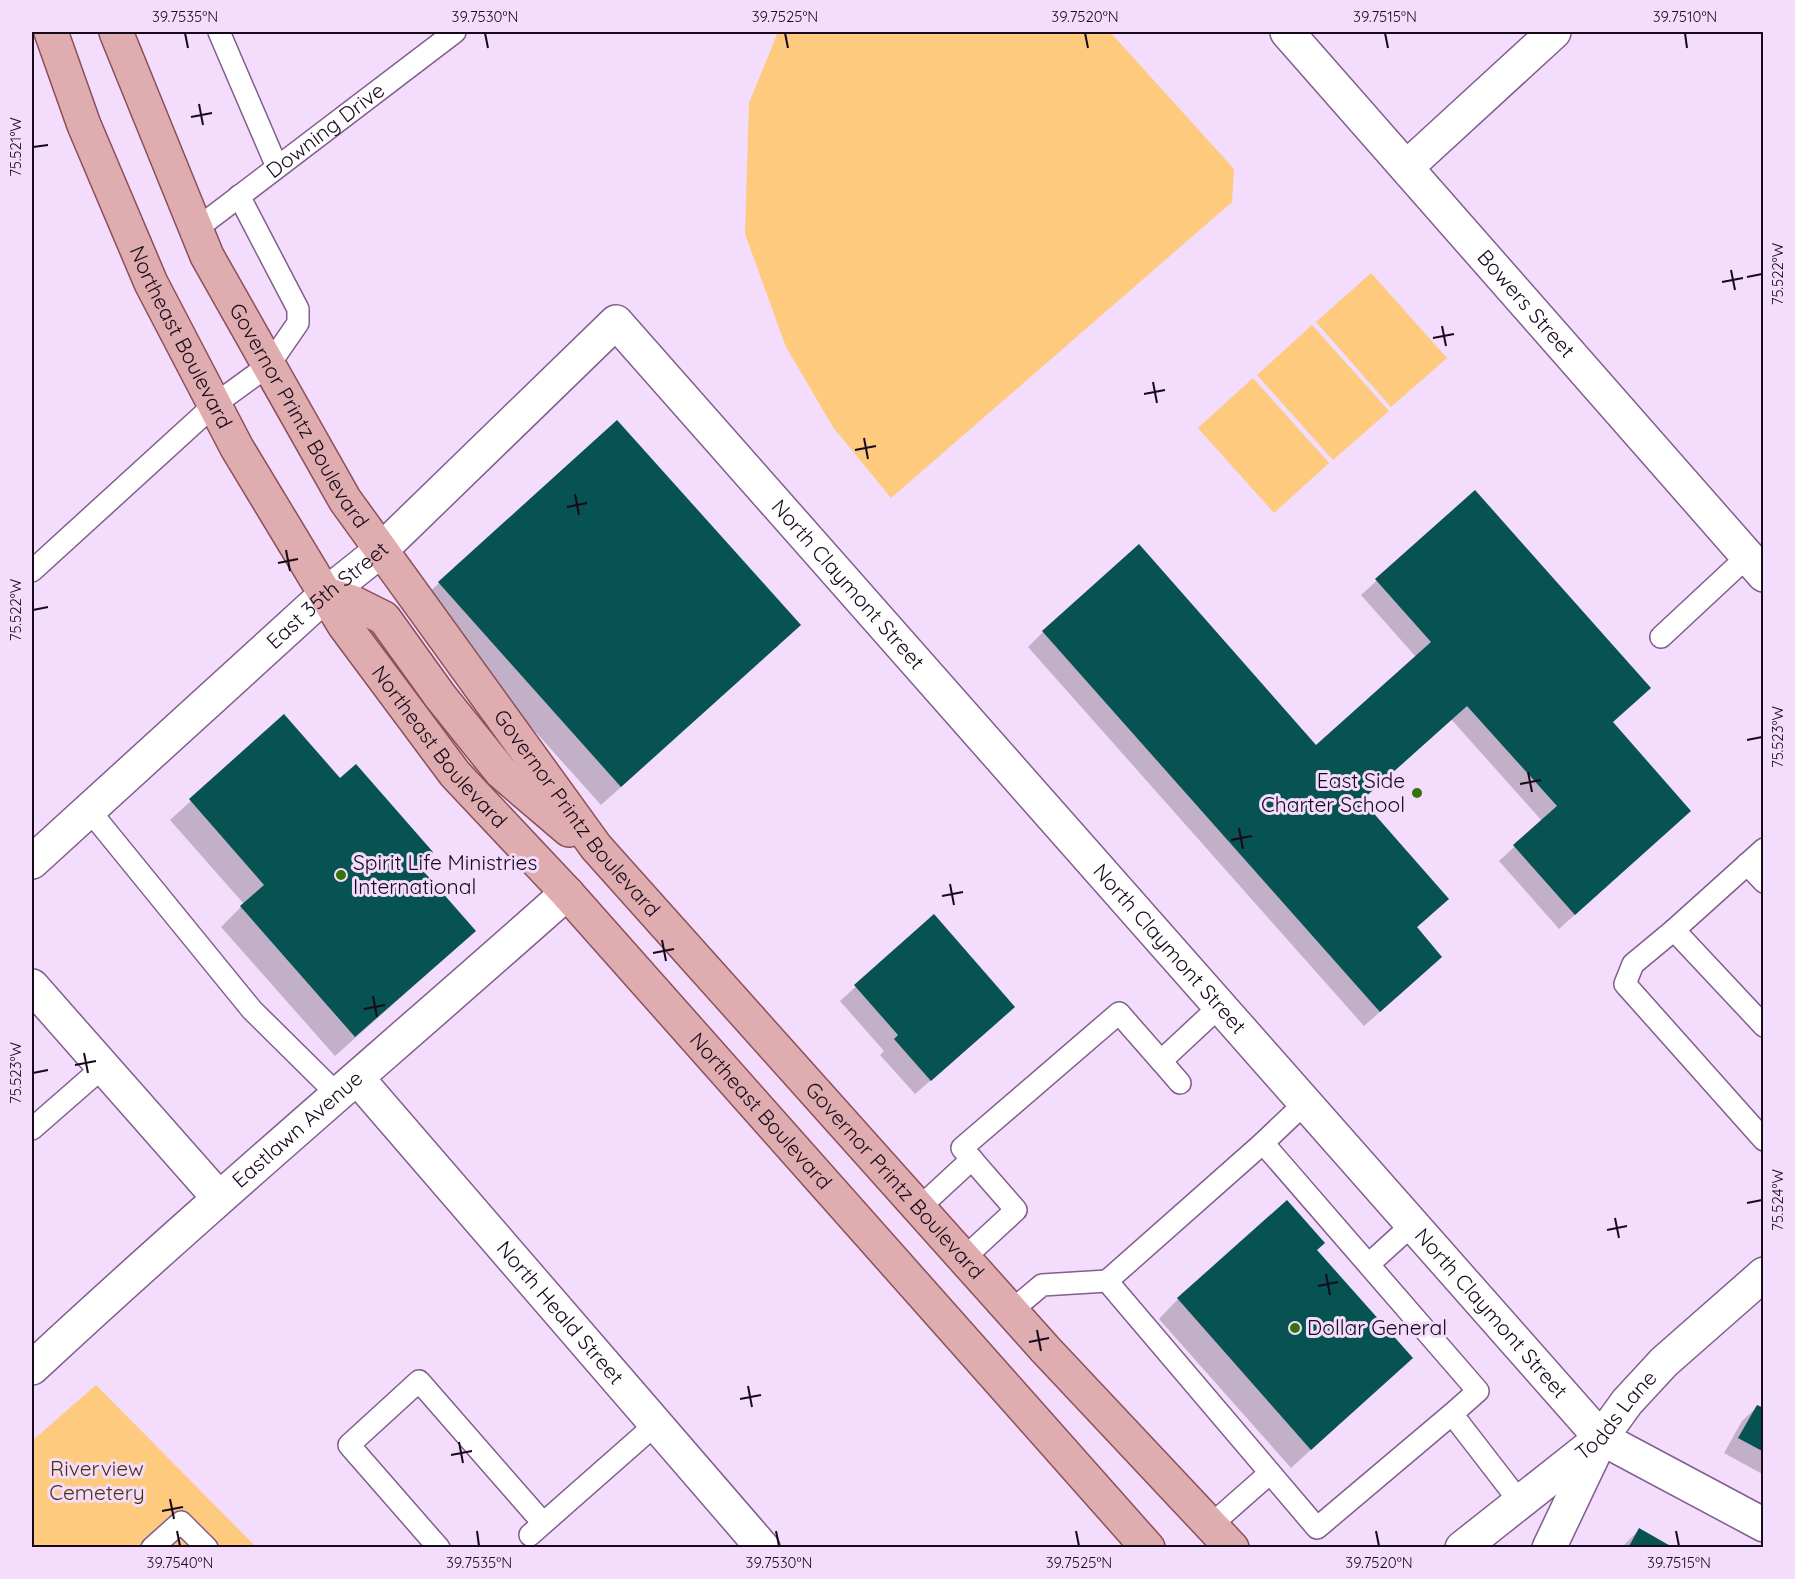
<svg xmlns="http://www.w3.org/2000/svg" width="1795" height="1579" viewBox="0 0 1795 1579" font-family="Quicksand,sans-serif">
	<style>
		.green { fill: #fdca7e }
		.shadow { fill: #0003 }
		.building { fill: #075253 }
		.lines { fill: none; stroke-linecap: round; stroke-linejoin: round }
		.service-casing { stroke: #805e8d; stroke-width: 24 }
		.minor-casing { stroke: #805e8d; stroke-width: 36 }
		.primary-casing { stroke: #8b4f58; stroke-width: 36 }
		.service { stroke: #fff; stroke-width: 21 }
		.minor { stroke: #fff; stroke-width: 33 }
		.primary { stroke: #dfacaf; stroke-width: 33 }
		.ticks { fill: none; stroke: #17091b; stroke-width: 2 }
		.poi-dot { fill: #367308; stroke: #f3dcfc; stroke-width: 2 }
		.labels { text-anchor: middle; stroke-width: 6; stroke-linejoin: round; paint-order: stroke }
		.street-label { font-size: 21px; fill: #17091b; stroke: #f3dcfc }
		.poi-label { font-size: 21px; fill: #17091b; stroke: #f3dcfc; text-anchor: start }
		.park-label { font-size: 21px; fill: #4c3309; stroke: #f3dcfc }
		.neatline { fill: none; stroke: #17091b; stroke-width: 2 }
		.ticks-label { font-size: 15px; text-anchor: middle; fill: #17091b }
	</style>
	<rect width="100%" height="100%" fill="#f3dcfc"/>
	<g class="green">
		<polygon points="778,32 1110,32 1234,169 1232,202 891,498 833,427 786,347 745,234 749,103"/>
		<polygon points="1371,273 1447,358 1391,407 1316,322"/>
		<polygon points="1312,325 1389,411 1333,460 1257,375"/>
		<polygon points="1253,378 1329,463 1274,513 1198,428"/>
		<polygon points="96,1385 256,1547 32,1547 32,1441"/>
	</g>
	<g class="shadow">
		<polygon points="1475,492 1674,825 1559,929 1499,861 1542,821 1451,719 1360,801 1432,914 1416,928 1426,971 1364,1026 1028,647 1043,632 1316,747 1416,657 1361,595"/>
		<polygon points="439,583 779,645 601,805 419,602"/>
		<polygon points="284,716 340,780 431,852 417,866 454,950 335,1056 221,927 244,904 170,820"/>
		<polygon points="934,916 998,1022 915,1094 880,1055 884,1051 840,1001"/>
		<polygon points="1316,1250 1411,1358 1291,1468 1159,1319 1178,1299"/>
		<polygon points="1757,1407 1764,1410 1764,1475 1724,1453 1742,1421"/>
		<polygon points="1639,1530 1671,1548 1621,1548"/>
	</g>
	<g class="building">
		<polygon points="617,420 801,625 621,787 438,582"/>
		<polygon points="1475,490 1651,688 1613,722 1691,811 1575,915 1513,845 1557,806 1467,706 1362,800 1449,899 1417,927 1442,957 1380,1012 1042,631 1139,544 1316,745 1431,642 1375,579"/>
		<polygon points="284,714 340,778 356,764 433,852 418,865 476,931 355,1037 240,906 264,885 189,799"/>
		<polygon points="934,914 1015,1007 931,1081 894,1039 898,1035 854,985"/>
		<polygon points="1287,1200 1325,1243 1317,1250 1413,1358 1311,1450 1177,1298"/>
		<polygon points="1757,1405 1764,1408 1764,1452 1738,1438"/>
		<polygon points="1639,1528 1674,1548 1628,1548"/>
	</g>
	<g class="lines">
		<defs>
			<g id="service">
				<polyline points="219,32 277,167"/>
				<path id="s1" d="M195,230L455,32"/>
				<polyline points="32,571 214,405 269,365 298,323 298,309 239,196"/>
				<polyline points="1661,637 1748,556"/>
				<polyline points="89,810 252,1010 338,1095"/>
				<polyline points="1764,849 1674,930 1764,1026"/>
				<polyline points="1747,864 1764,882"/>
				<polyline points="1674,930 1633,964 1625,984 1764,1140"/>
				<polyline points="1180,1083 1161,1061 1220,1006"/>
				<polyline points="32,1129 103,1067"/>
				<polyline points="1263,1143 1305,1103"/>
				<polyline points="919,1208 972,1159"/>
				<polyline points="964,1258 1016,1210 962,1148 1119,1013 1161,1061"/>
				<polyline points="1369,1264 1413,1224"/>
				<polyline points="1011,1311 1042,1285 1107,1281"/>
				<polyline points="1452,1414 1478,1391 1263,1143 1107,1281 1317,1528 1452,1414 1520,1502"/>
				<polyline points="1211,1525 1270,1473"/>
				<polyline points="530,1535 656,1424"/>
				<polyline points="152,1548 181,1522 207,1548"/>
				<polyline points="439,1548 349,1445 419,1381 543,1523"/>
			</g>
			<g id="minor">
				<path id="s2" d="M1287,32L1764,575"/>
				<polyline points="1408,166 1554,32"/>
				<path id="s3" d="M32,862L326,594L380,551L616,322L1601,1438L1764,1525"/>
				<polyline points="32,986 219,1198"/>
				<path id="s4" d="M358,1079L763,1548"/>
				<path id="s5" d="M32,1368C206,1206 388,1052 567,893"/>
				<path id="s6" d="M1462,1548L1601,1438L1627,1402L1664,1362L1764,1274"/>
				<polyline points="1549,1548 1598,1445"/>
			</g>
			<g id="primary">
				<path id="s7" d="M51,32L84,125L151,283L237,448L344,625L455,774L567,893L1148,1548"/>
				<path id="s8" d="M116,32L207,256L345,500L596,847L1045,1349L1232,1548"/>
				<polyline points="326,594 352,602 384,618 440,696 501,772 569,830"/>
			</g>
		</defs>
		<use href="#service" class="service-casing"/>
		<use href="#minor" class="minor-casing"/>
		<use href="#primary" class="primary-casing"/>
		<use href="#service" class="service"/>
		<use href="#minor" class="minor"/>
		<use href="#primary" class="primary"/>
	</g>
	<path class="ticks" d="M185,33L188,48M485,33L488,48M785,33L788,48M1085,33L1088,48M1385,33L1388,48M1685,33L1687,48M199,104L203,125M191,117L212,113M33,147L48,145M1731,270L1735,290M1747,277L1762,274M1722,282L1743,278M1442,326L1446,346M1433,338L1454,334M1153,382L1157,403M1144,394L1165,390M864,438L868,459M855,450L876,446M575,494L579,515M567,507L587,503M286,550L290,571M278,563L298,559M33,610L48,607M1747,740L1762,737M1528,772L1532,792M1520,784L1541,780M1239,828L1243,849M1231,840L1252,836M950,884L954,905M942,896L963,892M662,940L666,961M653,953L674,949M373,996L377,1017M364,1009L385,1005M84,1053L88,1073M75,1065L96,1061M33,1073L48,1070M1747,1203L1762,1200M1615,1218L1619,1238M1607,1230L1627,1226M1326,1274L1330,1295M1318,1286L1338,1282M1037,1330L1041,1351M1029,1342L1049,1338M748,1386L752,1407M740,1399L761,1395M459,1442L463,1463M451,1455L472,1451M170,1499L174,1519M162,1511L183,1507M177,1531L180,1546M477,1531L479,1546M776,1531L779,1546M1076,1531L1079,1546M1376,1531L1379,1546M1676,1531L1679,1546"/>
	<g class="poi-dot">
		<circle cx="1417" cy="793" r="6"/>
		<circle cx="341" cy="875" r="6"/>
		<circle cx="1295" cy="1328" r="6"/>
	</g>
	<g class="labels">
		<g class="street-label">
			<text dy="7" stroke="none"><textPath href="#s1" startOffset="164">Downing Drive</textPath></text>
			<text dy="7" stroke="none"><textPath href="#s2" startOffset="362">Bowers Street</textPath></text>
			<text dy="7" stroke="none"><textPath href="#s7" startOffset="332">Northeast Boulevard</textPath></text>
			<text dy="7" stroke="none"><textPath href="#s8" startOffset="426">Governor Printz Boulevard</textPath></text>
			<text dy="7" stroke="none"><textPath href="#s3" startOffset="1146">North Claymont Street</textPath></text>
			<text dy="7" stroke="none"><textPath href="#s3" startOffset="398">East 35th Street</textPath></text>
			<text dy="7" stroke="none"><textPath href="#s7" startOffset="818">Northeast Boulevard</textPath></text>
			<text dy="7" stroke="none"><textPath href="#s8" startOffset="912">Governor Printz Boulevard</textPath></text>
			<text dy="7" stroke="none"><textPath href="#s3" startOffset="1632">North Claymont Street</textPath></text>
			<text dy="7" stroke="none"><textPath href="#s7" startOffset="1304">Northeast Boulevard</textPath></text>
			<text dy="7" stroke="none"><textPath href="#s5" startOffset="357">Eastlawn Avenue</textPath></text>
			<text dy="7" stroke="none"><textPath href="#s8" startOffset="1398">Governor Printz Boulevard</textPath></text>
			<text dy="7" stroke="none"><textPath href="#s4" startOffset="309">North Heald Street</textPath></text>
			<text dy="7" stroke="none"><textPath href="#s3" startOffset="2118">North Claymont Street</textPath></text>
			<text dy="7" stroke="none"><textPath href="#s6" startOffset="204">Todds Lane</textPath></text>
		</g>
		<g class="poi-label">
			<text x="1405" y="788" text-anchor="end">East Side<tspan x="1405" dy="24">Charter School</tspan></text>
			<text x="353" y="870">Spirit Life Ministries<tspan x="353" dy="24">International</tspan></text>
			<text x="1307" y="1335">Dollar General</text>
		</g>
		<g class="park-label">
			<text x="97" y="1476">Riverview<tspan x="97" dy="24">Cemetery</tspan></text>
		</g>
	</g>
	<rect width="1795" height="1579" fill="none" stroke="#f3dcfc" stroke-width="66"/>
	<rect x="33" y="33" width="1729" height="1513" class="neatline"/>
	<g class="ticks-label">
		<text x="185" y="22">39.7535°N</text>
		<text x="485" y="22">39.7530°N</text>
		<text x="785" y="22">39.7525°N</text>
		<text x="1085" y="22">39.7520°N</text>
		<text x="1385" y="22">39.7515°N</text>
		<text x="1685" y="22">39.7510°N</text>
		<text transform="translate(16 147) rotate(-90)" y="5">75.521°W</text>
		<text transform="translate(1778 274) rotate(-90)" y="5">75.522°W</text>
		<text transform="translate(16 610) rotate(-90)" y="5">75.522°W</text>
		<text transform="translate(1778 737) rotate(-90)" y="5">75.523°W</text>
		<text transform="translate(16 1073) rotate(-90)" y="5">75.523°W</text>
		<text transform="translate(1778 1200) rotate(-90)" y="5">75.524°W</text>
		<text x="180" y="1568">39.7540°N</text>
		<text x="479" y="1568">39.7535°N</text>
		<text x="779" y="1568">39.7530°N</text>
		<text x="1079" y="1568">39.7525°N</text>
		<text x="1379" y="1568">39.7520°N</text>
		<text x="1679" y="1568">39.7515°N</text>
	</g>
</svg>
